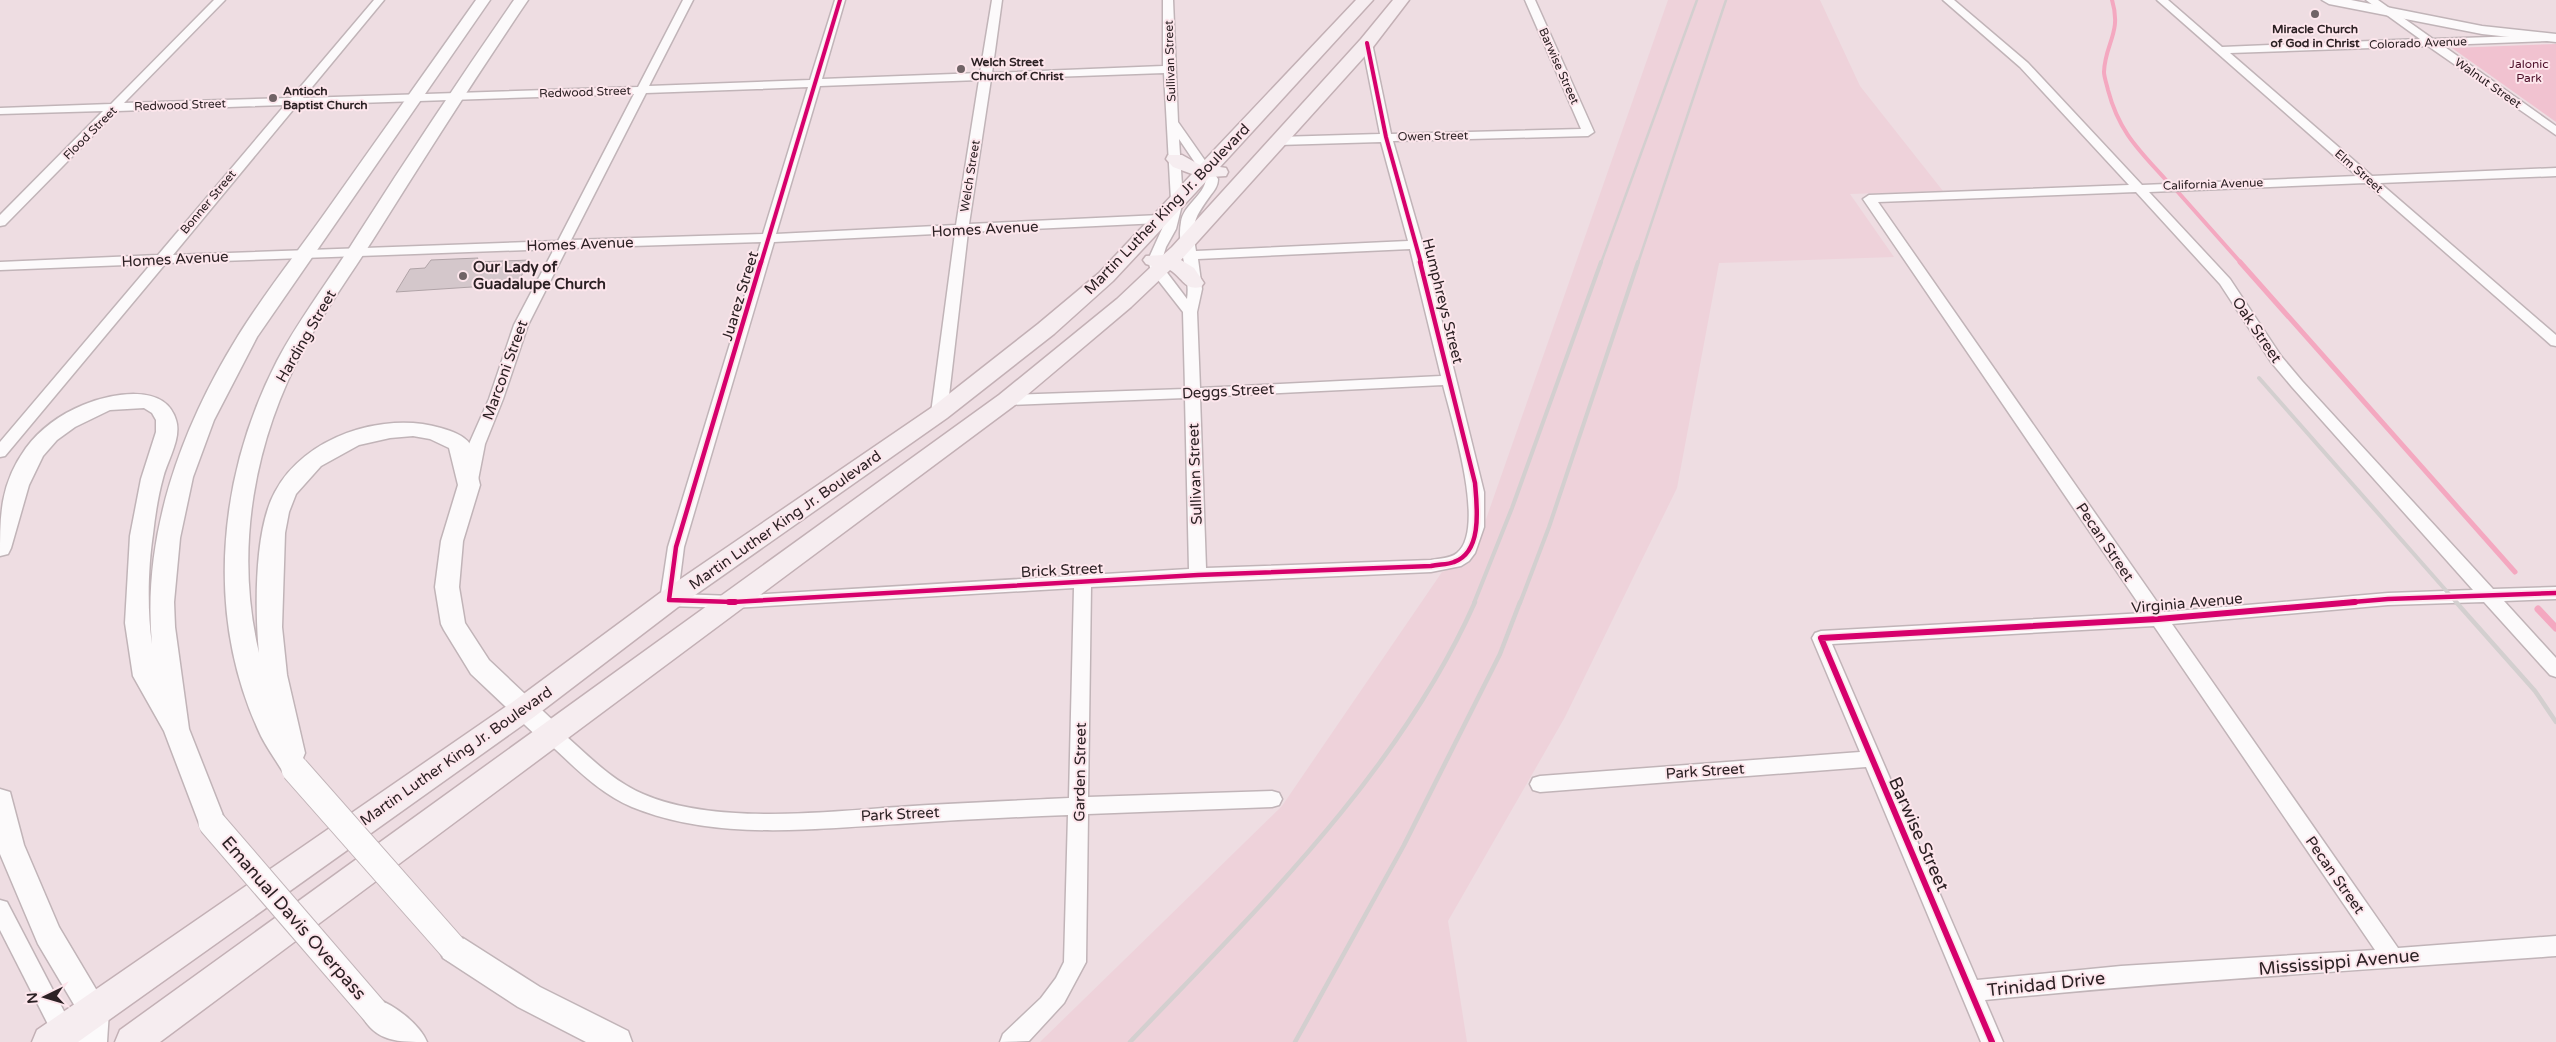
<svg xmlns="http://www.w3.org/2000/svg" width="2556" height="1042" viewBox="0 0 2556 1042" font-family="'Varela Round',sans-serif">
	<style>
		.built { fill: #eed2da }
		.green { fill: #f1c2d0 }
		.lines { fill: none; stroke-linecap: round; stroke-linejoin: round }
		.stream-far2 { stroke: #f4a8c0; stroke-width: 4 }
		.stream-far1 { stroke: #f4a8c0; stroke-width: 5 }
		.stream { stroke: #f4a8c0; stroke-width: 7 }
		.building { fill: #d4c7cb; stroke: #b0a3a7 }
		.street-casing { stroke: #c1b4b8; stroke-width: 3 }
		.secondary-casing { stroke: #c1b4b8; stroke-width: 3 }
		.primary-casing { stroke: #c3b0b5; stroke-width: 3 }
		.street { fill: #fcfafb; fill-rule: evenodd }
		.secondary { fill: #fcfafb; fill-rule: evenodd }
		.primary { fill: #f6edf0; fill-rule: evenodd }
		.rail-far2 { stroke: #d3cfcf; stroke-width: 2.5 }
		.rail-far1 { stroke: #d3cfcf; stroke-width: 4 }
		.rail { stroke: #d3cfcf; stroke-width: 4.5 }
		.secondary-bridge-casing { stroke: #c1b4b8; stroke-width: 29; stroke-linecap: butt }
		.secondary-bridge { stroke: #fcfafb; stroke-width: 27 }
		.cycleway-far2-casing { stroke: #fde6ec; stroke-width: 6 }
		.cycleway-far1-casing { stroke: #fde6ec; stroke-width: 8 }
		.cycleway-casing { stroke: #fde6ec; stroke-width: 9 }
		.cycleway-far2 { stroke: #d6006c; stroke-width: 4 }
		.cycleway-far1 { stroke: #d6006c; stroke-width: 4.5 }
		.cycleway { stroke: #d6006c; stroke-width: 6 }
		.poi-dot { fill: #706366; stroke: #fde6ec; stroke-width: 2 }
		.labels { text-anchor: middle; stroke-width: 4; stroke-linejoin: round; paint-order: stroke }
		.far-poi-label { font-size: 12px; font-weight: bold; fill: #2c2124; stroke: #fde6ec; text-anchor: start }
		.far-street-label { font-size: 12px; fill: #2c2124; stroke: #fde6ec }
		.far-park-label { font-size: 12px; fill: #4d0f29; stroke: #fde6ec }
		.street-label { font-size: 15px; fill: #2c2124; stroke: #fde6ec }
		.poi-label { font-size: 15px; font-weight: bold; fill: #2c2124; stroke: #fde6ec; text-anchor: start }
		.near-street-label { font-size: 18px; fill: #2c2124; stroke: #fde6ec }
	</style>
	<rect width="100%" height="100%" fill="#eedde2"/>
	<polygon class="built" points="1668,0 1820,0 1860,86 1943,191 1850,194 1894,257 1719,263 1677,488 1565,717 1448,921 1467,1042 1040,1042 1282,806 1442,572 1471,562"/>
	<polygon class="green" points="2556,44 2556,122 2452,48"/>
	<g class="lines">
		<g class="stream-far2">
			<path d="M2112,0C2122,33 2105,43 2104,72C2104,77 2107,85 2108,90C2119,132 2139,150 2166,180"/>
			<polyline points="2177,191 2241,263"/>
		</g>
		<polyline class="stream-far1" points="2240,262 2515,572"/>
		<polyline class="stream" points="2538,609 2556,628"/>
	</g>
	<polygon class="building" points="478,258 476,262 530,260 517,284 396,292 410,269 425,268 431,260"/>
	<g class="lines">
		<defs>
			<g id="street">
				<path d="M214,0H225L124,103L291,98L374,0H384L303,98L638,87L683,0H693L649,86L810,80L835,0H845L822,79L980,73L992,0H1002L992,73L1163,66V0H1173L1178,122L1218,179C1218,186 1214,191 1210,196C1194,218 1191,224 1196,251L1408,241L1381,142L1278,145L1272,141L1278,137L1380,134L1362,43L1363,41L1367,40L1372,43L1391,134L1581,129L1525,0H1535L1594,132L1588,136L1393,141L1423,245L1484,492V527L1475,553L1469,561L1461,566L1431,572L1091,587L1088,797L1272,791L1279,793L1282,799L1279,805L1272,807L1088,814L1086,962L1064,1003L1029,1041L1000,1042L1003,1034L1041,998L1056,978L1064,962L1068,815C1012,817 955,820 898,824C811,829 715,841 632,807C598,793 572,764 545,740L543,735L545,730L552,727L559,730C585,752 610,780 643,794C715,825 821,812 898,807C955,803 1012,801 1069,798L1074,588L733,608L669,606L663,605L660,600L668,547L761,242L567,248L528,325L503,399L485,444L478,480L476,484H464L462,480L469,444L489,399L514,325L554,249L166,263L5,456L0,457V442L151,264L0,270V262L158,255L285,105L117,111L5,225L0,226V215L103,111L0,114V108L111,104ZM1164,73L1171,201L1166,219L1160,215L969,224L991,79ZM979,80L956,225L776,234L820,86ZM808,87L763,234L571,240L646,93ZM634,94L558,241L173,255L297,105ZM1179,139L1206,179C1204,196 1183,205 1181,222C1176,248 1191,273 1187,299L1165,270L1162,260L1166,247L1176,229L1183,201ZM1166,220L1148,260L1151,271L1183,312L1185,389L1007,395L1000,400L1007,405L1185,398L1189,569L733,596L678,594L684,547L774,242L955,233L931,413L939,418L947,413L968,232L1160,223ZM1410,249L1441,376L1200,388L1197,312L1202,289L1198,259ZM1443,385C1451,418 1487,529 1457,553C1450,559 1440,558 1431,560L1206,568L1200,397Z"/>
				<path d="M1943,0H1954L2028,63L2142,185L2357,176L2157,0H2168L2222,47L2420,39L2366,0H2378L2433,39L2548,35L2553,38L2548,41L2442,45L2556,126V135L2428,46L2230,53L2372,176L2556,168V176L2380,183L2556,335V346L2551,345L2366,183L2149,192L2230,279L2281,356L2302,381L2493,589L2556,587V599L2504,601L2556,658V677L2550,675L2484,602L2388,605L2172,624L2398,948L2556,936V956C2366,970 2175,981 1985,1000L2003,1042H1981L1866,767L1540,792L1533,790L1530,784L1533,778L1540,776L1860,752L1812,638L1815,633L1821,631L2145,613L1863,199L1869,195L2129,185L2020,67ZM2136,192L2220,284L2271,362L2292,387L2473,590L2388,593L2164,612L1878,202ZM2154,626L2375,950L2121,966L1977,980L1832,644Z"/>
				<polygon points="0,900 7,902 80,1042 57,1042 0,930"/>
			</g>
			<g id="secondary">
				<path d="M476,0H490L257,337L214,420L193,477L180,538L174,602L175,627L189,729L226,823L222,831L212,835L202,831L164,731L133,676L125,623L130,536L141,479L156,432V420L152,413L144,408L110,410L75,427L57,440L43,456L29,485L11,548L8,554L0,556C0,515 0,484 26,448C40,429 61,414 83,405C110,394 165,382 176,420C182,438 167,461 163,478C158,496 155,516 153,534C148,567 147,611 152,644C142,535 181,428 238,336C264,294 296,254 325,213C375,142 426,71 476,0Z"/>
				<path d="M514,0H528C475,78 424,158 374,238C351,274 326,309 305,346C254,440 234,549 259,653C255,610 254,530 275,492C304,437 383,411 441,428C451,431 464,435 470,444L480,485L463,541L459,587L465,623L489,660L561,728L565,735L561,742L552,746L543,742L471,674L444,630L441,624L435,587L441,541L458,485L449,448L430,439L413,436L390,438L359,445L321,466L296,494L289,512L285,533L282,627L287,675L305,753L303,758L308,769L304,777L295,780L286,777C278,763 268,750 261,736C204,616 218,476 277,361C300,317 331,278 357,236C408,156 460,78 514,0Z"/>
				<polygon points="2322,0 2351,0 2482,26 2556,34 2556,42 2482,34 2329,4"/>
				<polygon points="0,789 10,792 24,845 59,927 109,1011 107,1042 77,1042 79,1013 38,944 0,854"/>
				<polygon points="453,935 463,938 540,987 628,1031 632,1042 586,1042 518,1007 443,958 438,948 443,938"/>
				<path d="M375,998C394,1005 419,1023 427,1042C397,1042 374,1042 360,1012L364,1002Z"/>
			</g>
			<g id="primary">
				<polygon points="1356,0 1373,0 1220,167 1226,168 1228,172 1226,176 1210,177 1113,281 1054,334 947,418 678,607 534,717 78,1042 32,1042 37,1030 514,701 660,593 931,408 1038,324 1099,273 1192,174 1173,167 1166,159 1168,155 1182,155 1200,165"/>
				<path d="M1393,0H1409L1373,47L1181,260L1194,268L1204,283L1201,287C1185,291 1183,278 1170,270L1131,307L1015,405L160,1042H115L120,1030L999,395L1117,299L1152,266L1146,264L1143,260L1146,256L1163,255L1172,247L1361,39Z"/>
			</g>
		</defs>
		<use href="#street" class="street-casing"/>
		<use href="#secondary" class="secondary-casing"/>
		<use href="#primary" class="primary-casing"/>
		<use href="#street" class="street"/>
		<use href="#secondary" class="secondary"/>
		<use href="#primary" class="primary"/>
		<g class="rail-far2">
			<polyline points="1601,263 1697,0"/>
			<polyline points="1638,263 1726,0"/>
		</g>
		<g class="rail-far1">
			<polyline points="2259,378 2457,603"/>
			<polyline points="1474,603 1512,508 1601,262"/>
			<polyline points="1520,603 1549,527 1638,262"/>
		</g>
		<g class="rail">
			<polyline points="2456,602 2535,691 2556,722"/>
			<path d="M1130,1042C1257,909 1399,773 1475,602"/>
			<polyline points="1295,1042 1404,845 1500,654 1520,602"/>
		</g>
		<defs>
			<g id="secondary-bridge">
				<polyline points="295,769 453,948"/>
				<polyline points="212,823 375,1012"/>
			</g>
		</defs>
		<use href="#secondary-bridge" class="secondary-bridge-casing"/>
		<use href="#secondary-bridge" class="secondary-bridge"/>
		<defs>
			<g id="cycleway-far2">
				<polyline points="1367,43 1386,137 1421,263"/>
				<polyline points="761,263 840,0"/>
			</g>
			<g id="cycleway-far1">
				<path d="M761,262L676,547L669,600L733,602L1198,575L1431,566C1439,564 1447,565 1454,562C1483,552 1477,506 1475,483L1420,262"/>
				<polyline points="2341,603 2388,599 2556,593"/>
			</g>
			<g id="cycleway">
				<polyline points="729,602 735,602"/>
				<polyline points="1992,1042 1821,638 2158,619 2355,602"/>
			</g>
		</defs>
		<use href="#cycleway-far2" class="cycleway-far2-casing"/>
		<use href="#cycleway-far1" class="cycleway-far1-casing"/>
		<use href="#cycleway" class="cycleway-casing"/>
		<use href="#cycleway-far2" class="cycleway-far2"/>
		<use href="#cycleway-far1" class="cycleway-far1"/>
		<use href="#cycleway" class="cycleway"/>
	</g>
	<g class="poi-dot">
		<circle cx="2315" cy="14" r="5"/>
		<circle cx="961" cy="69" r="5"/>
		<circle cx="273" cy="98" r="5"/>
		<circle cx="463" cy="276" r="5"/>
	</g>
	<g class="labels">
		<g class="far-poi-label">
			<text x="2315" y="33" text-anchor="middle">Miracle Church<tspan x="2315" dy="14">of God in Christ</tspan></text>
			<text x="971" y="66">Welch Street<tspan x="971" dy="14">Church of Christ</tspan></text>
			<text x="283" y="95">Antioch<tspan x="283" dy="14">Baptist Church</tspan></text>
		</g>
		<g class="far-street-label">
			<text transform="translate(2418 43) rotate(-2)" y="4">Colorado Avenue</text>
			<text transform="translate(1170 61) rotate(-92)" y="4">Sullivan Street</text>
			<text transform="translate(1559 66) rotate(66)" y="4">Barwise Street</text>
			<text transform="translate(2488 83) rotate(35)" y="4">Walnut Street</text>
			<text transform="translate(585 92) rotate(-2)" y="4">Redwood Street</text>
			<text transform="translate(180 105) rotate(-2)" y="4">Redwood Street</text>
			<text transform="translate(90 133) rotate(-45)" y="4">Flood Street</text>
			<text transform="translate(1433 136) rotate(-1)" y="4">Owen Street</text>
			<text transform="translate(2359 171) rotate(41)" y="4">Elm Street</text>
			<text transform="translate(970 176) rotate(-81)" y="4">Welch Street</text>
			<text transform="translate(2213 184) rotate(-2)" y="4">California Avenue</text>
			<text transform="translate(208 202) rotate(-50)" y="4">Bonner Street</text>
		</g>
		<g class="far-park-label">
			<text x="2529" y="68">Jalonic<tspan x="2529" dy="14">Park</tspan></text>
		</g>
		<g class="street-label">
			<text transform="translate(1167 209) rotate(-46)" y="5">Martin Luther King Jr. Boulevard</text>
			<text transform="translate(985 229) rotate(-3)" y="5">Homes Avenue</text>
			<text transform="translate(580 244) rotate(-2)" y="5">Homes Avenue</text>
			<text transform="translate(175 259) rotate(-3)" y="5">Homes Avenue</text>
			<text transform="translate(740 296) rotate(-73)" y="5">Juarez Street</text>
			<text transform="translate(1443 301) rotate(76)" y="5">Humphreys Street</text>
			<text transform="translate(2257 330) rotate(56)" y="5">Oak Street</text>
			<text transform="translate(306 336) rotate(-60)" y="5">Harding Street</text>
			<text transform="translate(505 370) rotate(-70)" y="5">Marconi Street</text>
			<text transform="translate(1228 391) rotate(-3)" y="5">Deggs Street</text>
			<text transform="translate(1195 474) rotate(-92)" y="5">Sullivan Street</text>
			<text transform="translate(785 520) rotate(-35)" y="5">Martin Luther King Jr. Boulevard</text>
			<text transform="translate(2105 542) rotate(56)" y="5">Pecan Street</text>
			<text transform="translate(1062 570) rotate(-3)" y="5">Brick Street</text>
			<text transform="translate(2187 603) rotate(-5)" y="5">Virginia Avenue</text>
			<text transform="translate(456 756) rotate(-35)" y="5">Martin Luther King Jr. Boulevard</text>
			<text transform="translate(1705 771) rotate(-4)" y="5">Park Street</text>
			<text transform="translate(1080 772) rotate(-89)" y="5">Garden Street</text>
			<text transform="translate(900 814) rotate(-3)" y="5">Park Street</text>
			<text transform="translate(2335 875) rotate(55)" y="5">Pecan Street</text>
		</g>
		<g class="poi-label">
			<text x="473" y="272">Our Lady of<tspan x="473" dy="17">Guadalupe Church</tspan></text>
		</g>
		<g class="near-street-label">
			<text transform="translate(1919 834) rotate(66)" y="6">Barwise Street</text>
			<text transform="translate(294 918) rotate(49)" y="6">Emanual Davis Overpass</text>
			<text transform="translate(2339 962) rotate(-5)" y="6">Mississippi Avenue</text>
			<text transform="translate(2046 984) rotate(-6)" y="6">Trinidad Drive</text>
		</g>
	</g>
	<g transform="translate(45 997) rotate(265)" stroke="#fde6ec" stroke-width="4" paint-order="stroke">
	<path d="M0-4L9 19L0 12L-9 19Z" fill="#2c2124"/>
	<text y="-8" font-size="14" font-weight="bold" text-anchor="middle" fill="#2c2124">N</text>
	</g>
</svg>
